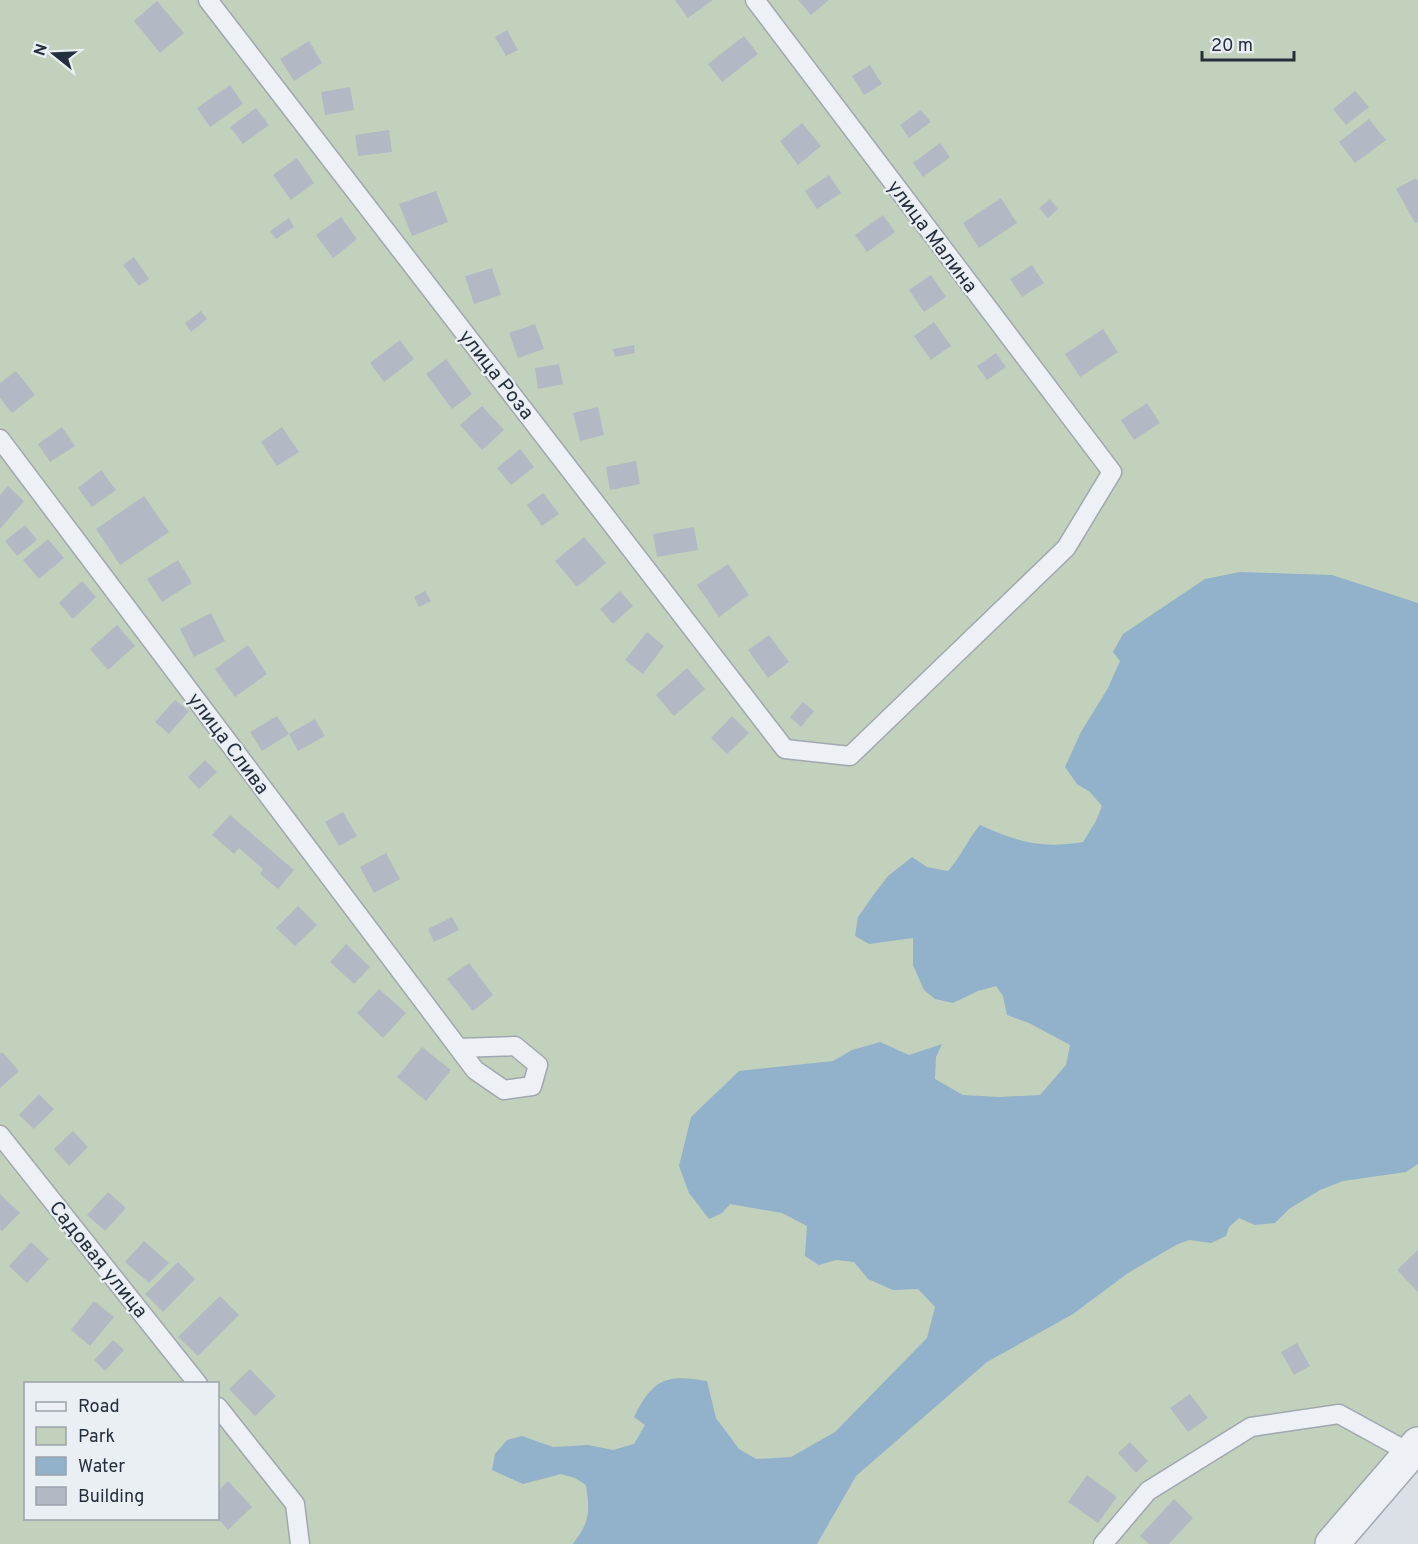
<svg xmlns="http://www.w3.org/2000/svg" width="1418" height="1544" viewBox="0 0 1418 1544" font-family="Overpass,sans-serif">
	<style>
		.green { fill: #c2d1bb; fill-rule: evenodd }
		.water { fill: #92b1ca }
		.building { fill: #b2b9c4 }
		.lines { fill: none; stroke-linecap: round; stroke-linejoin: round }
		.service-casing { stroke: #a0a7b1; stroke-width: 21 }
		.minor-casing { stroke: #a0a7b1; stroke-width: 36 }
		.service { stroke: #edf0f5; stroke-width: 18 }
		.minor { stroke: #edf0f5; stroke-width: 33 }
		.labels { text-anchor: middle; stroke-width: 4.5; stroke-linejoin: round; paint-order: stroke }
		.street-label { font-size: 20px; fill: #242f3d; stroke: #eaeff4 }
	</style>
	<rect width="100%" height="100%" fill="#dbe0e7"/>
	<path class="green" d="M0,0H1418V1464L1342,1544H0ZM26,1384H218V1518H26Z"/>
	<path class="water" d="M1240,572L1332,575L1418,603V1164L1406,1172L1343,1181L1320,1190L1289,1209L1275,1223L1255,1225L1239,1218L1229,1227L1226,1236L1211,1243L1189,1240L1176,1245L1128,1273L1073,1314L987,1362L856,1476L817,1544H573C590,1521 590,1513 586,1485L575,1478L561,1474L523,1484L492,1470L495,1454L507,1440L522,1436L553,1447L588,1445L613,1450L634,1444L645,1425L634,1417C653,1378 667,1374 707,1381L716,1418L739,1449L756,1459L791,1457L835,1432L927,1338L935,1307L918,1289L893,1290L868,1279L854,1262L836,1260L819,1265L805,1256L807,1226L782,1213L730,1204L722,1213L709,1219L689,1193L679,1166L691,1117L739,1071L833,1061L852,1050L880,1042L909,1055L942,1044L936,1057L935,1079L963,1095L999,1097L1040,1095L1066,1065L1070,1045L1029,1023L1007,1015L1003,996L996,986L978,991L953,1003L935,999L924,990L913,965V938L869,944L855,936L858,917L872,897L888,876L912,857L927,867L948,871C961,857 967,840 980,825C1019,842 1040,849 1083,842L1096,821L1102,806L1090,792L1077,784L1065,767L1081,732L1108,688L1120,661L1113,652L1123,634L1205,579Z"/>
	<g class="building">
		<polygon points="675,0 713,0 688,18"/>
		<polygon points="798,0 829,0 811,15"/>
		<polygon points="157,1 184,33 160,53 134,21"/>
		<polygon points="507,30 518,50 506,56 495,37"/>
		<polygon points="744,36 758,54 722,82 708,64"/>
		<polygon points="309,41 322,63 294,81 280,59"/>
		<polygon points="870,65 882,84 864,95 852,76"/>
		<polygon points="230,85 243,104 210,127 197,108"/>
		<polygon points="350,87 354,110 325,115 321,92"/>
		<polygon points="1355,91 1369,107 1346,125 1333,109"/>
		<polygon points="256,108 269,125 243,144 230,127"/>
		<polygon points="921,110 931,122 909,138 900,125"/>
		<polygon points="1369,119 1386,140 1355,163 1339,142"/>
		<polygon points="802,123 821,146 798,165 780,141"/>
		<polygon points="389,130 392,152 358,156 355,135"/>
		<polygon points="940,143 950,157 923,177 913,163"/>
		<polygon points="297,158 314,183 291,200 273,175"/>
		<polygon points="829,175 841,193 817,209 805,191"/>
		<polygon points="1416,178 1418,181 1418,222 1415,223 1396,189"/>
		<polygon points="436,191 448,222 412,236 399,204"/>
		<polygon points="1001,198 1017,223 979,248 963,223"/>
		<polygon points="1050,199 1058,209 1048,218 1039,208"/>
		<polygon points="883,215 895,232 867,252 855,235"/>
		<polygon points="341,217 357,239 333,258 316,235"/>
		<polygon points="289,218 294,227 276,239 270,231"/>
		<polygon points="134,257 149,279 139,286 123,265"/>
		<polygon points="1032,265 1044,283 1022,297 1010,279"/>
		<polygon points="492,268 501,295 474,304 465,276"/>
		<polygon points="931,275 946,297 924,312 909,290"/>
		<polygon points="201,311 207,319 191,332 185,323"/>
		<polygon points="934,322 951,346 931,360 914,336"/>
		<polygon points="535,324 544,349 518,358 509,333"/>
		<polygon points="1103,329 1118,352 1080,377 1065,354"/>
		<polygon points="400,340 414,359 384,382 370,363"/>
		<polygon points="634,345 635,353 615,357 613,349"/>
		<polygon points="996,353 1006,367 987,380 977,366"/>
		<polygon points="446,359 472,394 452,409 426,374"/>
		<polygon points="559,364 563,384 538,389 535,368"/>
		<polygon points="16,371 35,395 12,413 0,398 0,383"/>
		<polygon points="1147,403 1160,423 1134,440 1121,420"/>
		<polygon points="482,406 504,430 482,450 460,425"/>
		<polygon points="598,407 604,435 580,441 573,413"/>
		<polygon points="62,427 75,446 50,462 38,444"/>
		<polygon points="282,427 299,452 277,466 261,442"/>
		<polygon points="520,449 534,467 511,485 497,468"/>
		<polygon points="636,461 640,484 610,490 606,467"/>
		<polygon points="101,470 116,490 92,507 78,488"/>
		<polygon points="8,486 24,501 0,529 0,495"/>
		<polygon points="543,493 559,514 542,526 527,505"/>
		<polygon points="144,496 169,532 120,565 96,529"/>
		<polygon points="25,525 37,540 17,556 5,541"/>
		<polygon points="694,527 698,550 657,557 653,534"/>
		<polygon points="584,537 606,563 577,587 555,561"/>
		<polygon points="48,539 64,558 39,579 23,560"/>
		<polygon points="178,560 192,583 162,602 147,579"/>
		<polygon points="728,564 749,595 719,617 697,585"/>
		<polygon points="82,581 96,597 73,619 59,603"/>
		<polygon points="425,591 431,601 419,607 414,597"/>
		<polygon points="620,591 633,606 613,624 600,609"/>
		<polygon points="211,613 225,641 194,657 180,629"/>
		<polygon points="117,625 135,646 108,670 90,649"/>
		<polygon points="647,632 664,646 643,674 625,660"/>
		<polygon points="769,635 789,662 768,678 748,650"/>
		<polygon points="248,645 267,674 235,697 215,669"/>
		<polygon points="687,668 705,689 674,716 656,695"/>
		<polygon points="175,700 189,711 169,734 155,722"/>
		<polygon points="803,702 814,711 801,727 790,717"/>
		<polygon points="277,716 289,734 315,719 325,736 298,751 289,734 262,751 250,732"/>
		<polygon points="732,716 749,733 727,754 711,738"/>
		<polygon points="205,760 217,772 199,789 188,777"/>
		<polygon points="343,812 357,836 339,846 325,822"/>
		<polygon points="230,815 294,870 278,889 260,874 263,869 239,848 234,854 212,835"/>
		<polygon points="386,853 400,879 374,893 360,867"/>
		<polygon points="298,906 317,925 295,946 276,928"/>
		<polygon points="452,917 459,930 434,942 428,929"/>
		<polygon points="346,944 370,967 354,984 330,962"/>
		<polygon points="469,963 493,995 473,1011 447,979"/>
		<polygon points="379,989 406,1013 383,1038 357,1013"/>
		<polygon points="422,1047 451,1070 426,1101 397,1077"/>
		<polygon points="2,1052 19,1071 0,1088 0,1054"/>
		<polygon points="39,1094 54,1109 34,1129 19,1115"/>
		<polygon points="73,1131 88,1147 69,1166 54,1149"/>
		<polygon points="108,1192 126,1208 105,1231 87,1215"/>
		<polygon points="0,1194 20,1213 2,1231 0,1229"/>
		<polygon points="144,1241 169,1263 149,1283 125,1262"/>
		<polygon points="31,1242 49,1259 27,1283 9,1266"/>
		<polygon points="1418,1250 1418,1292 1397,1270"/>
		<polygon points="178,1262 195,1279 163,1312 145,1294"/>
		<polygon points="220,1296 239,1315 198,1356 178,1337"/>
		<polygon points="94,1301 114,1317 90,1346 71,1330"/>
		<polygon points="113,1340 124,1350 105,1371 94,1360"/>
		<polygon points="1297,1343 1310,1366 1294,1375 1281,1352"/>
		<polygon points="250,1369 276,1396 255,1416 229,1389"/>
		<polygon points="1190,1394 1208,1418 1188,1432 1170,1408"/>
		<polygon points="1130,1442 1148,1461 1136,1473 1118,1453"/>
		<polygon points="1087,1475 1117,1497 1098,1523 1068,1502"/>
		<polygon points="228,1481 252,1507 228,1530 218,1518 218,1491"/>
		<polygon points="1174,1499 1193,1518 1169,1544 1149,1544 1140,1536"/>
	</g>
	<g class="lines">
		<defs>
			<g id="service">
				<polyline points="208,0 785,749 850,756 1066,548 1112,472 755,0"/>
				<polyline points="0,439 475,1070 504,1090 532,1086 538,1065 515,1046 459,1048"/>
				<polyline points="0,1135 198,1384"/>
				<polyline points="218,1407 295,1504 300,1544"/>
				<polyline points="1103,1544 1148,1491 1251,1427 1339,1414 1410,1453"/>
			</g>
			<polyline id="minor" points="1332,1544 1418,1444"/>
		</defs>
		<use href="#service" class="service-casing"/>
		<use href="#minor" class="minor-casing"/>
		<use href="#service" class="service"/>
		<use href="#minor" class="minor"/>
	</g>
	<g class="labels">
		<g class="street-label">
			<text transform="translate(933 236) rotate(53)" y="7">улица Малина</text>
			<text transform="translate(497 374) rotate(52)" y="7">улица Роза</text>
			<text transform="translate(229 743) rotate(53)" y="7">улица Слива</text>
			<text transform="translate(99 1259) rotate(51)" y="7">Садовая улица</text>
		</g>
	</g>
	<rect x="24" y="1382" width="195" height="138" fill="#eaeff4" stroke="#9ba2ab" stroke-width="1.5"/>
	<rect x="36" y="1402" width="30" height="9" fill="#edf0f5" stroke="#9ba2ab" stroke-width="1.5"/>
	<text x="78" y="1412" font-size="18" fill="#242f3d">Road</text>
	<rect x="36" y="1427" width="30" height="18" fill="#c2d1bb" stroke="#9ba2ab" stroke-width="1.5"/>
	<text x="78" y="1442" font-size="18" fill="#242f3d">Park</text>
	<rect x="36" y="1457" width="30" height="18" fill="#92b1ca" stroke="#9ba2ab" stroke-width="1.5"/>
	<text x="78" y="1472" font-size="18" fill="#242f3d">Water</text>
	<rect x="36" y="1487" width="30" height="18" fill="#b2b9c4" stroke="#9ba2ab" stroke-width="1.5"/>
	<text x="78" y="1502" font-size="18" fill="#242f3d">Building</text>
	<g transform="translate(54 54) rotate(288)" stroke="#eaeff4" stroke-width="4.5" paint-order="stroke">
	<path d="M0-4.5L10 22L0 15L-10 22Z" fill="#242f3d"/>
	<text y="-9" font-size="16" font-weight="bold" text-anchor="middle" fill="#242f3d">N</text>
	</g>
	<path d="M1202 51v9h92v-9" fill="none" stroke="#242f3d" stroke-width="3"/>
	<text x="1211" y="51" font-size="18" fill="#242f3d" stroke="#eaeff4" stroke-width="4.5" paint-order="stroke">20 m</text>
</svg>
